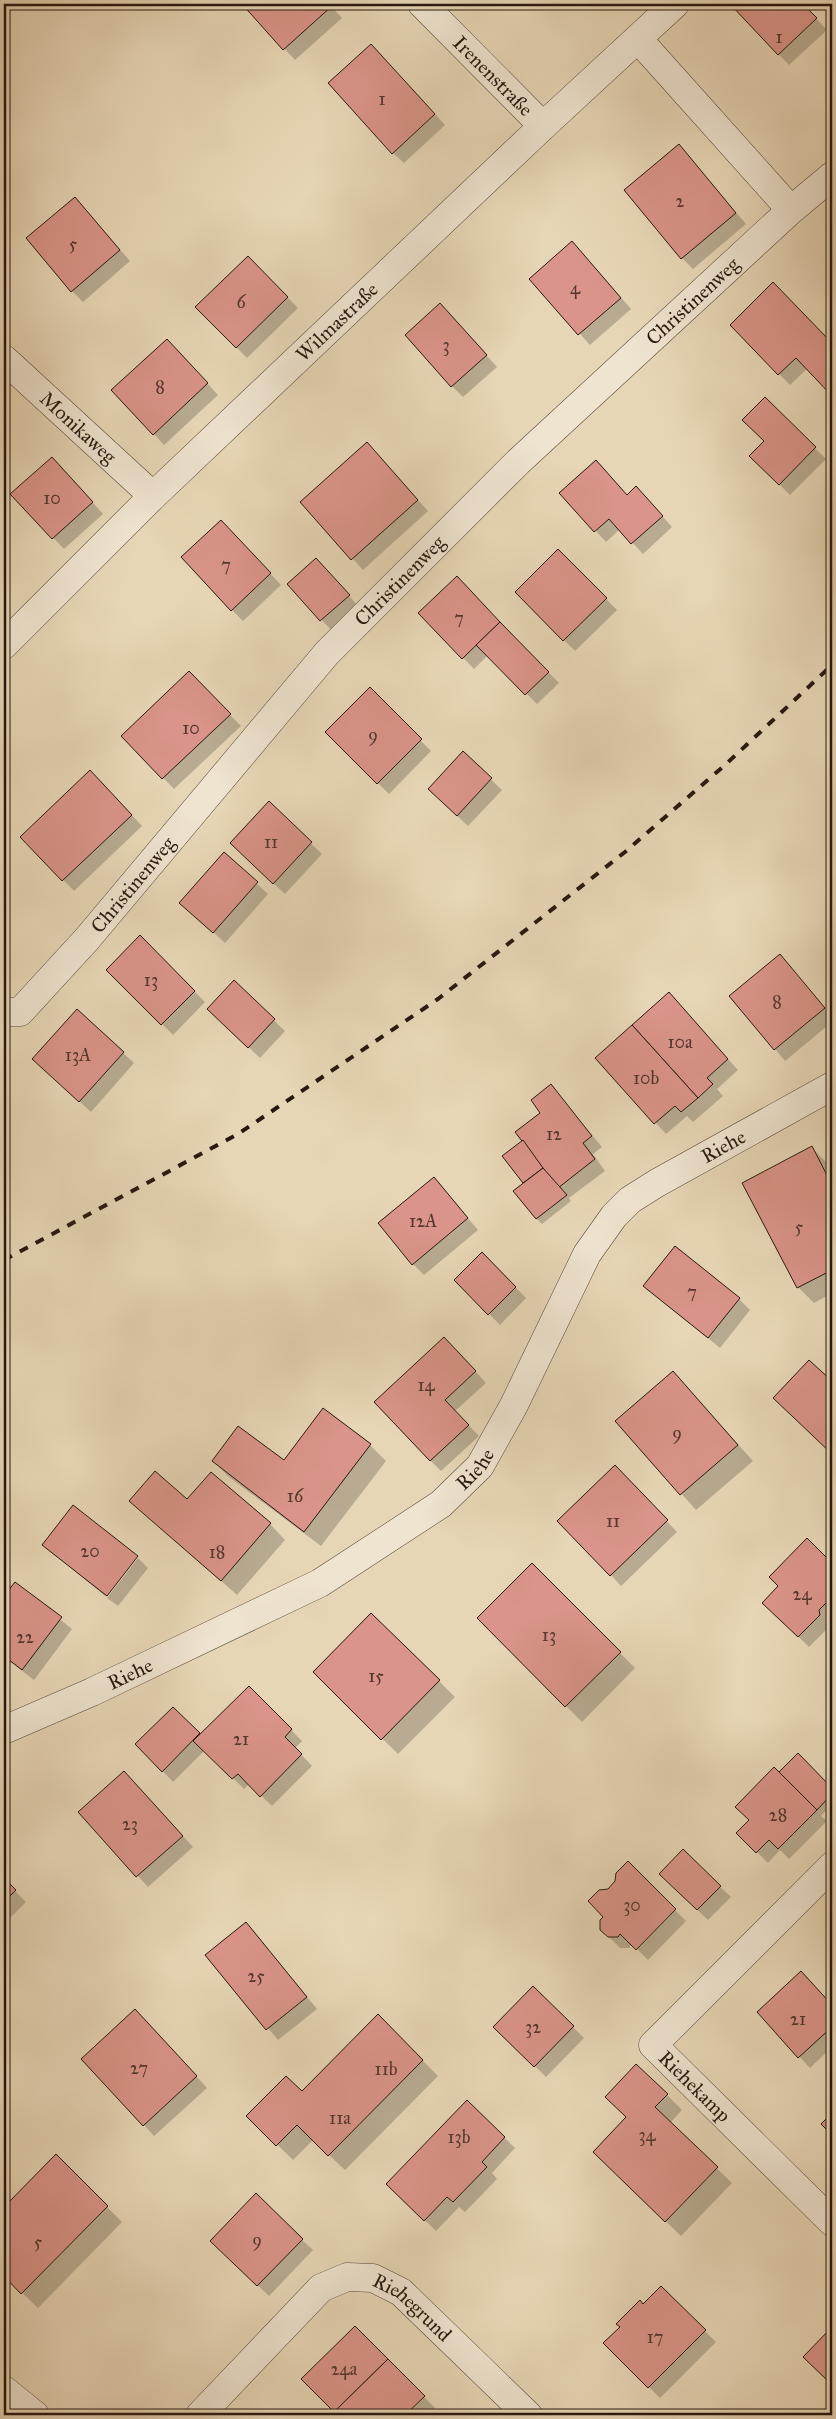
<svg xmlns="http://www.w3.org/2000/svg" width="836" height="2419" viewBox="0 0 836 2419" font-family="'IM FELL Great Primer',serif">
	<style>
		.shadow { fill: #0003 }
		.building { fill: #da9489; stroke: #27180f }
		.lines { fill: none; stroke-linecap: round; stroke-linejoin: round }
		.minor-casing { stroke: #574839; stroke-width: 29 }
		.minor { stroke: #efe4d0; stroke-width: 28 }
		.rail { stroke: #27180f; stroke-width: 4; stroke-dasharray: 9 9; stroke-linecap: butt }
		.labels { text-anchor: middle; stroke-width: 5; stroke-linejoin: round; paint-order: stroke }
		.number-label { font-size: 18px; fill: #54372e }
		.street-label { font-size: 20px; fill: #27180f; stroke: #efe4d0 }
	</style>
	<rect width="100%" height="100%" fill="#e7d6b6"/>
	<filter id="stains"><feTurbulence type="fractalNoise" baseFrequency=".004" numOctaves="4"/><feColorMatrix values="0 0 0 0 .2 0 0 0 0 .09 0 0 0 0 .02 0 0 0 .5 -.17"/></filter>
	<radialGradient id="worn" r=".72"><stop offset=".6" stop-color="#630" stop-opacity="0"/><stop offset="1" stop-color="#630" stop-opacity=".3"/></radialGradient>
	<g class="shadow">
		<polygon points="243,4 329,4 342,18 295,60"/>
		<polygon points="731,4 802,4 827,30 789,65"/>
		<polygon points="382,56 445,125 404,163 393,153"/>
		<polygon points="689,157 746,224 693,269 682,258"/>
		<polygon points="75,198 130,261 83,302 72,291"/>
		<polygon points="583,254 631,309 590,345 531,279"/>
		<polygon points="248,257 298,308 247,358 197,307"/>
		<polygon points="773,284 832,345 832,394 808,368 790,385 731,325"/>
		<polygon points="451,316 497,367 463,397 452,386"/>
		<polygon points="177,351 218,395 164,445 154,434"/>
		<polygon points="765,399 826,459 790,495 751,456 766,441"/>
		<polygon points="377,455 428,511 363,570 301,502"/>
		<polygon points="63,469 103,514 64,549 12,494"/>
		<polygon points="561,493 647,499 672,527 643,554 620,529 606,542"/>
		<polygon points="231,532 281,585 243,621 232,610"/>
		<polygon points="558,551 617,610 575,651 516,592"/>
		<polygon points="327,571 359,607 332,631 289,585"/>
		<polygon points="457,578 559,683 537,704 488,655 474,669 420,613"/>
		<polygon points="189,673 241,726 174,789 123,736"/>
		<polygon points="370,689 431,751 389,794 326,732"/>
		<polygon points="463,753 502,790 468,826 440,800"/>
		<polygon points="101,782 142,826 74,891 21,837"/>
		<polygon points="269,803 322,854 285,894 242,854"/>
		<polygon points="224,854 268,894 225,943 192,913"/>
		<polygon points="140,937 205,1002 173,1035 108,970"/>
		<polygon points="780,955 832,1017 832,1022 785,1061 731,996"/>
		<polygon points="234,982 285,1031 260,1058 220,1020"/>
		<polygon points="669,994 738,1070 717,1089 723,1096 693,1122 687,1116 666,1134 597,1058"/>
		<polygon points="77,1011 134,1063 91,1112 45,1070"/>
		<polygon points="551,1086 602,1147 593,1154 605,1171 569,1198 571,1201 542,1224 536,1218 525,1184 504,1156 524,1141 542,1113"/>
		<polygon points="812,1148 828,1164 832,1173 832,1293 814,1303 798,1287"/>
		<polygon points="444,1190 478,1230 424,1275 413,1264"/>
		<polygon points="482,1253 526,1298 500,1325 456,1280"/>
		<polygon points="645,1286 739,1299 750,1310 720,1348"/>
		<polygon points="455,1349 486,1383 455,1411 479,1436 441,1471 430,1460"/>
		<polygon points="810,1362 832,1383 832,1453 786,1409"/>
		<polygon points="673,1372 753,1461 696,1510 617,1421"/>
		<polygon points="324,1410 370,1445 386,1461 321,1546 229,1477 213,1461 284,1462"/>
		<polygon points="626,1478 677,1532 621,1586 611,1575"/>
		<polygon points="130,1501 187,1501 270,1524 285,1540 237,1595"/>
		<polygon points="807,1540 832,1564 832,1619 829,1622 830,1626 809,1647 764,1603 780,1586"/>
		<polygon points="43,1545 136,1557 105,1596"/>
		<polygon points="138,1558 148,1568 118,1606 107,1598"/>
		<polygon points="532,1565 635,1668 582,1722 479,1618"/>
		<polygon points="15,1584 72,1629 34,1680 4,1657 4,1598"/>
		<polygon points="371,1614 455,1697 398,1754 315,1672"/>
		<polygon points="249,1687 302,1741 295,1748 312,1766 272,1806 249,1784 244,1789 205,1750 173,1782 137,1744 173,1708 201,1735"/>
		<polygon points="798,1755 832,1789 832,1805 821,1816 827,1821 789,1859 780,1850 768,1863 738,1833 751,1821 779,1774"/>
		<polygon points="135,1783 193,1847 148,1887 80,1812"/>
		<polygon points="628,1863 686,1921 648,1960 632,1944 629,1948 620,1948 602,1930 608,1891"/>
		<polygon points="4,1880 26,1902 4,1924"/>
		<polygon points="671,1885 720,1887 731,1897 708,1920"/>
		<polygon points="832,1921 832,1929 828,1925"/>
		<polygon points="246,1923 317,2009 278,2040 207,1955"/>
		<polygon points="812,1983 832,2006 832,2047 810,2068 758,2012"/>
		<polygon points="533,1988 584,2038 546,2077 495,2027"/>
		<polygon points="378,2016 438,2076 345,2170 313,2140 293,2160 248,2116 302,2093"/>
		<polygon points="146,2022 207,2088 154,2136 144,2125"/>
		<polygon points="667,2095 682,2110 670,2123 732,2183 681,2236 594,2152"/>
		<polygon points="467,2101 515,2148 492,2173 497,2179 465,2212 459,2207 436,2231 388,2184"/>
		<polygon points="56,2156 122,2222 38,2308 4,2275 4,2209"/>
		<polygon points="302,2240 313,2250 269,2296 222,2252"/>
		<polygon points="661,2288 716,2342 660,2398 605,2343"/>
		<polygon points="355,2327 435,2408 427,2415 338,2415 303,2379"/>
		<polygon points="832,2329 832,2384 805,2357"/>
	</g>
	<g class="building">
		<polygon points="242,4 330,4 332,6 283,50"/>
		<polygon points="730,4 803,4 817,18 778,55"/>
		<polygon points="371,44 435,114 392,154 328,83"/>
		<polygon points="679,144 736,213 681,259 624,190"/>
		<polygon points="75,197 120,250 71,292 26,238"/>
		<polygon points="572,241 621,298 578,335 529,279"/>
		<polygon points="248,256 288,297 236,348 195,307"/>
		<polygon points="773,282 832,343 832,396 796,358 778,375 730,325"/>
		<polygon points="440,303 487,355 451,387 405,335"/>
		<polygon points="167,339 208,383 153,435 111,390"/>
		<polygon points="765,397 816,447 779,485 749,456 764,441 742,420"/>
		<polygon points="367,442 418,500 351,560 300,502"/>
		<polygon points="52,457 93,502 52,539 10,494"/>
		<polygon points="596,460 627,495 636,486 663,516 631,544 609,519 594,532 559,493"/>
		<polygon points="221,520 271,573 231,611 181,557"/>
		<polygon points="558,549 607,598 563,641 515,592"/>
		<polygon points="316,558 350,595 320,621 287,584"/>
		<polygon points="457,576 500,622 462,659 418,613"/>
		<polygon points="500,622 549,672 525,695 476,645"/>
		<polygon points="189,671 231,714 162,779 121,736"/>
		<polygon points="370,687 422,739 377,784 325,732"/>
		<polygon points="463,751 492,778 457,816 428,789"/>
		<polygon points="90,770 132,815 62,881 20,837"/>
		<polygon points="269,801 312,842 273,884 230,843"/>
		<polygon points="224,852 258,882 213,933 179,903"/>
		<polygon points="140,935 195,991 161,1025 106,970"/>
		<polygon points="780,954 825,1008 774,1050 729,996"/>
		<polygon points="234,980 275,1019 248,1048 207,1009"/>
		<polygon points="669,992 728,1059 707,1078 713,1084 698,1098 632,1025"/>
		<polygon points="77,1009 124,1052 79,1102 32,1059"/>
		<polygon points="632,1025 698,1098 681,1112 675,1106 654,1124 595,1058"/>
		<polygon points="551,1084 592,1136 583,1143 595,1159 558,1188 515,1132 540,1113 531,1100"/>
		<polygon points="523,1140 543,1168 523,1183 502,1156"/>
		<polygon points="812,1146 832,1185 832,1270 797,1288 742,1183"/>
		<polygon points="543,1168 567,1195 536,1219 513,1191"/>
		<polygon points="434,1177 468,1218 412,1265 378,1223"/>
		<polygon points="675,1246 740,1298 708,1338 643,1286"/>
		<polygon points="482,1252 516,1287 488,1315 454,1280"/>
		<polygon points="444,1337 476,1371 445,1400 469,1425 430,1461 374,1402"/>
		<polygon points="809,1360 832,1381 832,1454 773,1398"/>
		<polygon points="673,1371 738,1445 680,1495 615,1421"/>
		<polygon points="323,1408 371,1444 304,1532 212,1461 238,1426 284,1460"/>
		<polygon points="615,1465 668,1520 610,1576 557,1521"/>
		<polygon points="155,1471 187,1499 211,1472 271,1523 221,1581 129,1501"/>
		<polygon points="73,1505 138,1556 107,1596 42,1545"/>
		<polygon points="807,1538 832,1563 832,1601 828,1601 819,1610 820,1615 798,1637 762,1603 778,1586 769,1577"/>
		<polygon points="532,1563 621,1652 565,1707 477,1618"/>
		<polygon points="15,1582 62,1617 22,1670 4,1656 4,1596"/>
		<polygon points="371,1613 440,1680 381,1740 313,1672"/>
		<polygon points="249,1686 292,1729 285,1737 302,1754 260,1797 238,1774 232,1779 193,1741"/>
		<polygon points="173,1707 200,1733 162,1772 135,1744"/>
		<polygon points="798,1753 832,1788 832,1794 817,1810 779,1772"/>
		<polygon points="774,1767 817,1810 778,1849 769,1840 756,1853 736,1833 749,1820 735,1807"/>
		<polygon points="124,1771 183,1836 136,1877 78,1812"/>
		<polygon points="683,1849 721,1886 697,1910 659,1874"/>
		<polygon points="628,1861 676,1909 636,1950 620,1934 618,1937 608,1937 600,1930 600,1920 603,1917 588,1901 599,1890 608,1889 615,1881 616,1873"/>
		<polygon points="4,1878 16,1890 4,1902"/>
		<polygon points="246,1922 307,1997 266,2030 205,1955"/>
		<polygon points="801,1971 832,2005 832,2027 798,2058 757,2012"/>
		<polygon points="533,1986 574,2026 534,2067 493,2027"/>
		<polygon points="135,2009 197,2076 143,2126 81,2059"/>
		<polygon points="378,2014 423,2060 328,2156 297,2125 276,2146 246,2116 286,2076 302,2091"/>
		<polygon points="636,2064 668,2094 655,2107 718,2167 665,2222 593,2152 626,2117 605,2097"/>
		<polygon points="467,2100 505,2137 482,2162 487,2167 453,2202 447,2197 424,2221 386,2184"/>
		<polygon points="832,2113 832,2135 821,2124"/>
		<polygon points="56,2154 108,2206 21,2294 4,2276 4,2207"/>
		<polygon points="256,2193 303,2239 257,2286 210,2241"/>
		<polygon points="661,2286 706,2330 648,2388 603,2343 620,2327 616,2324 640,2300 643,2304"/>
		<polygon points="355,2326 388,2359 334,2412 301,2379"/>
		<polygon points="832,2327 832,2385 803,2357"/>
		<polygon points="388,2359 425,2396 405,2415 336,2415 334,2412"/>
	</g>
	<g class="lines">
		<defs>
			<g id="minor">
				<path id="s1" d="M422,4L543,126"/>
				<polyline points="638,39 791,210"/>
				<path id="s2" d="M4,359L153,496"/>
				<path id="s3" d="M4,645L153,496L543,126L675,4"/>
				<path id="s4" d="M4,1012H20L87,939L327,653L518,462L791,210L832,176"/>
				<path id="s5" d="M4,1730L92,1692L320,1583L441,1504L480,1466L514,1405L587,1254L614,1216L630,1200L657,1183L832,1086"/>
				<path id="s6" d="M832,1866L653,2045L832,2222"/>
				<polyline points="4,2390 35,2415"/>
				<path id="s7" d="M200,2415L321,2288L347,2277L373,2278L401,2292L528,2415"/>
			</g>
		</defs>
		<use href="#minor" class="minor-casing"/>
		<use href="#minor" class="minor"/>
		<polyline class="rail" points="4,1260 238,1134 438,999 625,852 725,765 832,665"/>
	</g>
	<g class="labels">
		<g class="number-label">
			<text x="779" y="43">1</text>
			<text x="382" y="105">1</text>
			<text x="680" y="207">2</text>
			<text x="73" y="250">5</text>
			<text x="575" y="294">4</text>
			<text x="241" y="308">6</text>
			<text x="446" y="351">3</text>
			<text x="160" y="393">8</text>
			<text x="52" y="504">10</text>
			<text x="226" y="571">7</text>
			<text x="459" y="624">7</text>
			<text x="191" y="734">10</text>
			<text x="373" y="741">9</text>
			<text x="271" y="848">11</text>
			<text x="151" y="986">13</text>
			<text x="777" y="1008">8</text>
			<text x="680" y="1048">10a</text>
			<text x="78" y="1061">13A</text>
			<text x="646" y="1084">10b</text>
			<text x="554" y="1140">12</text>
			<text x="423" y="1227">12A</text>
			<text x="799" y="1233">5</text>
			<text x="692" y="1298">7</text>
			<text x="426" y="1391">14</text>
			<text x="677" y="1439">9</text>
			<text x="295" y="1502">16</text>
			<text x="613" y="1527">11</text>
			<text x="90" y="1557">20</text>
			<text x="217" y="1558">18</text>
			<text x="802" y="1600">24</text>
			<text x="549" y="1641">13</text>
			<text x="25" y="1643">22</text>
			<text x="376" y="1682">15</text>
			<text x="241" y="1745">21</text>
			<text x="778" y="1821">28</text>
			<text x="130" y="1830">23</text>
			<text x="632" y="1911">30</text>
			<text x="256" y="1982">25</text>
			<text x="798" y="2025">21</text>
			<text x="533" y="2033">32</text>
			<text x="139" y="2074">27</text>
			<text x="386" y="2075">11b</text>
			<text x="340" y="2124">11a</text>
			<text x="647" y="2141">34</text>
			<text x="459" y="2143">13b</text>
			<text x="257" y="2246">9</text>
			<text x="38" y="2248">5</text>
			<text x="655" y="2343">17</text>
			<text x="344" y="2375">24a</text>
		</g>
		<g class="street-label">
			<text dy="7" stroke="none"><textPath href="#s1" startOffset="101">Irenenstraße</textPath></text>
			<text dy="7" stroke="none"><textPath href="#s4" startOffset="996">Christinenweg</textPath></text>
			<text dy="7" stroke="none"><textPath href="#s3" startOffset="464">Wilmastraße</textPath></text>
			<text dy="7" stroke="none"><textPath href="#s2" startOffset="101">Monikaweg</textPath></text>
			<text dy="7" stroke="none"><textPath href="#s4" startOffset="591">Christinenweg</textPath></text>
			<text dy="7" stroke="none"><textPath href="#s4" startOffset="186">Christinenweg</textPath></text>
			<text dy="7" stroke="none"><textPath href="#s5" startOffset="962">Riehe</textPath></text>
			<text dy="7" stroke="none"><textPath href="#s5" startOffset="542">Riehe</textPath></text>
			<text dy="7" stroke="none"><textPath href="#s5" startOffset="138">Riehe</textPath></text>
			<text dy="7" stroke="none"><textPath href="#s6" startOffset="312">Riehekamp</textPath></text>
			<text dy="7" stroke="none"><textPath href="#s7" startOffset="279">Riehegrund</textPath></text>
		</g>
	</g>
	<rect width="836" height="2419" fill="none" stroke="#e7d6b6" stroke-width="20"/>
	<rect x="5" y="5" width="826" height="2409" fill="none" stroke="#27180f" stroke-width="2.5"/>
	<rect x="10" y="10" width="816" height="2399" fill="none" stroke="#27180f"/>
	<rect width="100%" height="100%" filter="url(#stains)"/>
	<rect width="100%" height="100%" fill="url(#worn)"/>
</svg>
